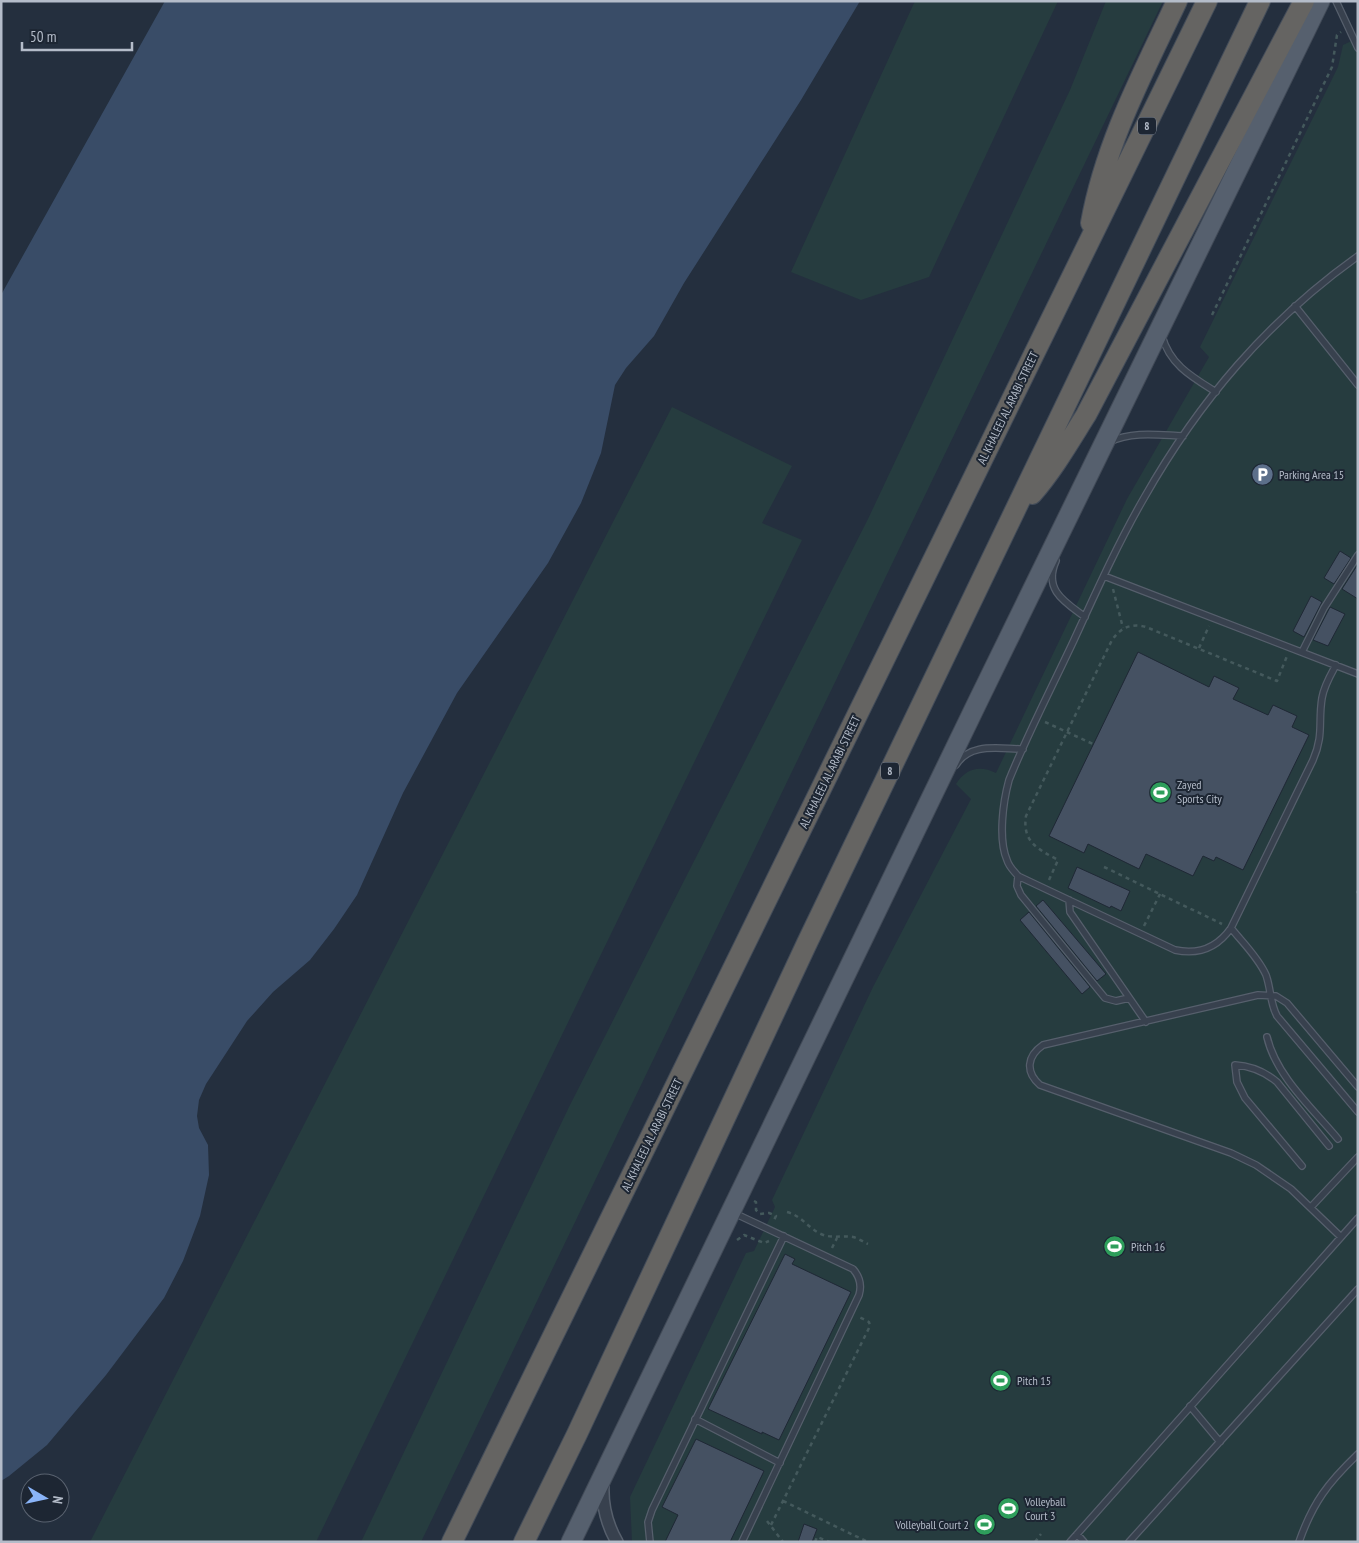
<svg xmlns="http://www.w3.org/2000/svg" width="1359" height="1543" font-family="'PT Sans Narrow',sans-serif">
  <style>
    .green { fill: #263c3f }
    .water { fill: #394c67 }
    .building { fill: #455162; stroke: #1f2835 }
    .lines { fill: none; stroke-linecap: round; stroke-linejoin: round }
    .service-casing { stroke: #565f6c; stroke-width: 8 }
    .minor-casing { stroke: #565f6c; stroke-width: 14 }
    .primary-casing { stroke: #414a57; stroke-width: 21 }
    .trunk-casing { stroke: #434c59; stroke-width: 22 }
    .path { stroke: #44595c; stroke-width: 2.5; stroke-dasharray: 4 4; stroke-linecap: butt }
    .service { stroke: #38414e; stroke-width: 5.5 }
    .minor { stroke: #38414e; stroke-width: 11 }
    .primary { stroke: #56606e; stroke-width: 19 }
    .trunk { stroke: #656462; stroke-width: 20 }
    .labels { text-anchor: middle; stroke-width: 4; stroke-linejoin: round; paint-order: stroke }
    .shield { fill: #1d2633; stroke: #878f9c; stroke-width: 1 }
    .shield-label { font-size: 11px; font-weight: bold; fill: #b4bcc9 }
    .street-label { font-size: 12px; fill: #b4bcc9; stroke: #1d2633 }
    .poi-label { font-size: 12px; fill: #b4bcc9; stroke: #1d2633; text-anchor: start }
  </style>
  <rect width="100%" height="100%" fill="#242f3e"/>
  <path class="green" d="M 915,1 L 1058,1 L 929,277 L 861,300 L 791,272 Z
    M 1106,1 L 1163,1 L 421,1542 L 361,1542 L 569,1107 L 868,519 L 1070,90 Z
    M 1358,38 L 1358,1542 L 632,1542 L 630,1497 L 746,1253 L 754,1251 L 775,1207 L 772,1200 L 873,987 L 971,799 L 956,784 C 966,768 980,765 996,773 L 1127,499 L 1209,357 L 1200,347 L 1338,67 L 1343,45 Z
    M 672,407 L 792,466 L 762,523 L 802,540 L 316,1542 L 90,1542 Z"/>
  <path class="water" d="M 165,1 L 860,1 L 801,100 L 684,283 L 654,336 L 626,368 L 615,385 L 601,453 L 581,503 L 548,563 L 457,693 L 403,793 L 357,895 L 334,929 L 310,960 L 273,992 L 247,1021 L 206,1084 L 199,1100 L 197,1116 L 199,1128 L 208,1145 L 209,1175 L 200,1216 L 183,1261 L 164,1298 L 106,1375 L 47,1445 L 9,1476 L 1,1481 L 1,295 Z"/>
  <path class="building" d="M 1340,551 L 1351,558 L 1334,584 L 1324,578 Z
    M 1358,564 L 1358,599 L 1342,589 Z
    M 1311,596 L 1322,602 L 1304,637 L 1293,631 Z
    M 1330,607 L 1345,614 L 1328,646 L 1313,640 Z
    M 1138,652 L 1209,687 L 1214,676 L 1239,688 L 1233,699 L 1268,715 L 1273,705 L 1297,716 L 1292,727 L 1309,735 L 1243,870 L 1216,857 L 1214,861 L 1203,856 L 1193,876 L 1146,854 L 1139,869 L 1088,844 L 1084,853 L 1049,836 Z
    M 1077,867 L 1130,891 L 1121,911 L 1111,906 L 1110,908 L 1068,888 Z
    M 1043,900 L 1106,974 L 1097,981 L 1036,906 Z
    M 1029,912 L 1090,987 L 1082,994 L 1020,920 Z
    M 785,1254 L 795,1259 L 792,1264 L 851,1292 L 779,1440 L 762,1432 L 762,1434 L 708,1409 Z
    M 696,1439 L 764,1471 L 730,1542 L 665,1542 L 678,1515 L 662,1507 Z
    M 804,1524 L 817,1529 L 812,1542 L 798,1542 Z"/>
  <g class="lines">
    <defs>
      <path id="service" d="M 1336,1 L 1358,48
        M 1295,306 L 1358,385
        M 1162,336 C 1170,365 1192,377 1216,392
        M 1109,442 C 1133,431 1158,435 1183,436
        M 1056,561 C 1043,590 1065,602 1085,617
        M 1104,576 L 1358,674
        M 1302,652 L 1324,608 L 1358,555
        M 1336,665 C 1330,676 1324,686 1322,698 C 1318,722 1324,735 1313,760 L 1231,928 C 1217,948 1198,955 1175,950 L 1018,876 C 1014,871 1009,867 1007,860 C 998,839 1003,802 1009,780 C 1028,733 1052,687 1074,640 C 1096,592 1118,543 1144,498 C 1199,401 1267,321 1358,256
        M 956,765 C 970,742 999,749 1023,749
        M 1018,876 L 1017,886 L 1021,895 L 1105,998 L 1116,1001 L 1129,998
        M 1069,900 L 1070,912 L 1146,1022
        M 1231,928 C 1242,942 1258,957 1266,975 C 1271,989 1270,1003 1277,1016 L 1358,1112
        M 1267,1037 C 1276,1076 1313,1109 1338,1139
        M 1302,1166 L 1245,1098 L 1237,1082 L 1235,1065 C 1251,1066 1264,1071 1277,1082 L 1329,1146
        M 1311,1207 L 1358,1157
        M 734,1213 L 853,1269 C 860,1277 862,1285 859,1295 L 742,1542
        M 1341,1237 L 1291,1189 L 1256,1165 L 1231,1153 L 1040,1085 C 1025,1072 1027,1056 1043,1045 L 1258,995 L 1276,996 L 1287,1003 L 1358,1087
        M 1190,1406 L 1220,1442
        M 695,1419 L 780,1463
        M 1077,1534 L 1084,1542
        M 650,1542 L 648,1522 L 652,1510 L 784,1236
        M 1070,1542 L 1358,1218
        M 1129,1542 L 1358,1289
        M 1299,1542 C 1313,1502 1328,1483 1358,1454"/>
      <path id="minor" d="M 603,1484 C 602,1505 606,1523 617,1542"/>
      <path id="primary" d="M 571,1542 L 979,699 L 1320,1"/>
      <path id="trunk" d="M 1091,223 C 1105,144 1143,73 1177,1
        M 1032,494 C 1053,470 1069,442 1086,415 L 1304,1
        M 452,1542 L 1207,1
        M 524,1542 L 577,1434 L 807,943 L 1260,1"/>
    </defs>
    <use href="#service" class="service-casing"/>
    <use href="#minor" class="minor-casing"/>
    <use href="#primary" class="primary-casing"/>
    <use href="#trunk" class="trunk-casing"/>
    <path class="path" d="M 1212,315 L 1332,67 L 1337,35 L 1341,32
      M 1113,589 L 1123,628
      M 1199,648 L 1209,626
      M 1045,722 L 1093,744
      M 1104,867 L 1222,924
      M 1049,880 L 1058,860 C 1038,849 1022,842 1026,816 L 1112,640 C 1121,627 1132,623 1146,627 L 1277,681 L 1287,656
      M 1356,892 L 1358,892
      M 1144,926 L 1160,894
      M 754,1201 L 756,1202 L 756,1210 L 760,1214 L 769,1213 L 776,1216 L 773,1222
      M 787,1212 C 802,1216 808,1228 821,1234 C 832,1239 842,1235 853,1237 C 858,1238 863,1242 868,1244
      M 737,1240 L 744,1235 L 764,1243 L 769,1241
      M 832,1248 L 837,1238
      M 783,1501 L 868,1542
      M 767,1521 L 783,1542
      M 771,1525 L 870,1326 L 869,1322 L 859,1317
      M 815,1542 L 817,1537 L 830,1542
      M 1035,1542 L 1041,1534"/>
    <use href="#service" class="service"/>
    <use href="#minor" class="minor"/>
    <use href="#primary" class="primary"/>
    <use href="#trunk" class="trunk"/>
  </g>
  <defs>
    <symbol id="parking-disc" viewBox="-11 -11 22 22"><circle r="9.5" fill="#5c6f8a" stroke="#1d2633"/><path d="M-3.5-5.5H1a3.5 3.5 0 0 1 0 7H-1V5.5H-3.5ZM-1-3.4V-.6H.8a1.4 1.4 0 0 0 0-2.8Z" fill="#fff"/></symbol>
    <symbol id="stadium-disc" viewBox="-11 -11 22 22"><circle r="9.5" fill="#2e9e5b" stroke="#1d2633"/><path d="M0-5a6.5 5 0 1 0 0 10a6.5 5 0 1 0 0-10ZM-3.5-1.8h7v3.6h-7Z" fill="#fff"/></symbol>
  </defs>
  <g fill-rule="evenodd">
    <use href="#parking-disc" x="1250" y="462" width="25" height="25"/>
    <use href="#stadium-disc" x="1148" y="780" width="25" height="25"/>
    <use href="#stadium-disc" x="1102" y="1234" width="25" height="25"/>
    <use href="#stadium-disc" x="988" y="1368" width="25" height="25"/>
    <use href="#stadium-disc" x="996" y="1496" width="25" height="25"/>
    <use href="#stadium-disc" x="972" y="1512" width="25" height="25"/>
  </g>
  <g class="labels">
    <g class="shield">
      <rect x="1138" y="117.5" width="18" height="17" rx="4"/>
      <rect x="881" y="762.5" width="18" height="17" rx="4"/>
    </g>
    <g class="shield-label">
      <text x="1147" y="130">8</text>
      <text x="890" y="775">8</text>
    </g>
    <g class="street-label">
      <text transform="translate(1008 408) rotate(-64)" y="4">AL KHALEEJ AL ARABI STREET</text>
      <text transform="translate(830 772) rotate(-64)" y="4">AL KHALEEJ AL ARABI STREET</text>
      <text transform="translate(652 1135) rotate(-64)" y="4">AL KHALEEJ AL ARABI STREET</text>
    </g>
    <g class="poi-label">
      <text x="1279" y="479">Parking Area 15</text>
      <text x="1177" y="789">Zayed<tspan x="1177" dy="14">Sports City</tspan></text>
      <text x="1131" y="1251">Pitch 16</text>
      <text x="1017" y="1385">Pitch 15</text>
      <text x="1025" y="1506">Volleyball<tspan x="1025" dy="14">Court 3</tspan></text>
      <text x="969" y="1529" text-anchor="end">Volleyball Court 2</text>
    </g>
  </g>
  <rect width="1359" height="1543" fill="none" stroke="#b4bcc9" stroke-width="5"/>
  <g transform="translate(45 1498) rotate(99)"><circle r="24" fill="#1d2633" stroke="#59626f"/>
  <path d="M0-4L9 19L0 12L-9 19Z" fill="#8ab4f8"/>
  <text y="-8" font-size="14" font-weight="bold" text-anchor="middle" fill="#b4bcc9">N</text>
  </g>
  <path d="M22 42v8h110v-8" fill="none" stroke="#b4bcc9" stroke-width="2.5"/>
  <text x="30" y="42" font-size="15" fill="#b4bcc9" stroke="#1d2633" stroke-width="4" paint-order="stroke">50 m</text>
</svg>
